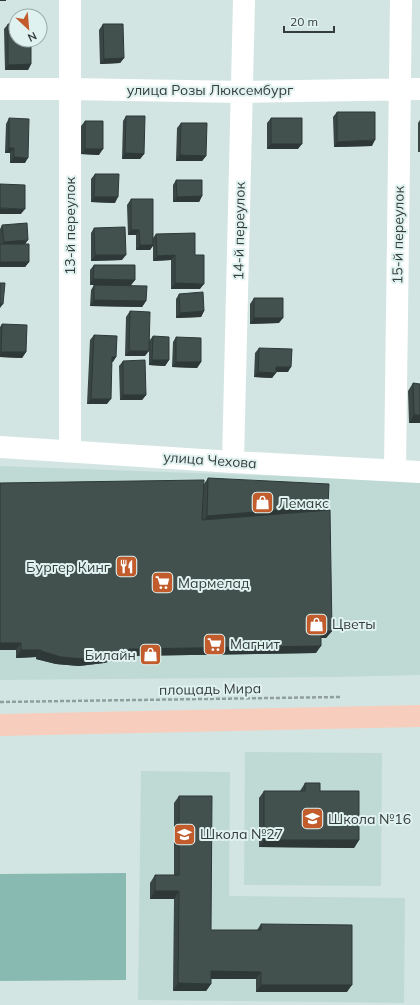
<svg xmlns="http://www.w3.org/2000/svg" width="420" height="1005" font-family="Mulish,sans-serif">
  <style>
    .built { fill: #bfdad5 }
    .green { fill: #89bab2 }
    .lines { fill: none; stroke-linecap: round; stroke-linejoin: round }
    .path { stroke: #919f9c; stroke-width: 2.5; stroke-dasharray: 4 2; stroke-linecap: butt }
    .minor { stroke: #fff; stroke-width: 22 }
    .major { stroke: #f7cebd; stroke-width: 22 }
    .wall { fill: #394643 }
    .shaded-wall { fill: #2e3937 }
    .building { fill: #42514e; stroke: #2e3937 }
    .labels { text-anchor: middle; stroke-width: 4; stroke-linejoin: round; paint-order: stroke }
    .street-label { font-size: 14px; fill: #353d3b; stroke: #e0f2ef }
    .poi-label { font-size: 14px; fill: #353d3b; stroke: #e0f2ef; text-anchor: start }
  </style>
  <rect width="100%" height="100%" fill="#d3e5e2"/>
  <path class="built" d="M 0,466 L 420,481 L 420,675 L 336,677 L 0,680 Z
    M 245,752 L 382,753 L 381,886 L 244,885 Z
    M 141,771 L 230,772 L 229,896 L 405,898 L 404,1003 L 138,1000 Z"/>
  <path class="green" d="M 126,873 L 126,980 L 0,981 L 0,874 Z"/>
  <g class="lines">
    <path class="path" d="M 0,702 L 340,697"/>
    <path class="minor" d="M 0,89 L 70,89 L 242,92 L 420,89
      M 0,447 L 233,462 L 420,472
      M 70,451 L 70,0
      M 233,462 L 244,0
      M 395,470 L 401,0"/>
    <path class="major" d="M 0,725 L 420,716"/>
  </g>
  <path class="wall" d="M 8,24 L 31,64 L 28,70 L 5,70 L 4,29 Z
    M 103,24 L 124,58 L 120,63 L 100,64 L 99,30 Z
    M 337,112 L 372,146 L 334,147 L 333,117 Z
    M 126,116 L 144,154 L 140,159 L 122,159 L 123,121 Z
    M 9,118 L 25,163 L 10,163 L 10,153 L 5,153 L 6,124 Z
    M 271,118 L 298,149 L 267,149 L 267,123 Z
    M 420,120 L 420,152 L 418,152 L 418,123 Z
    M 85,121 L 99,155 L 81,154 L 81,126 Z
    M 181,123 L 206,156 L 202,161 L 176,161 L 177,128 Z
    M 95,174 L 115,203 L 91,202 L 91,179 Z
    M 176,180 L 202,196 L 199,202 L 173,202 L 173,185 Z
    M 131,199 L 153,238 L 156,234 L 195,255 L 200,289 L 171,289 L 171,260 L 153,261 L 153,246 L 150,250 L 136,250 L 136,235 L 128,235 L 127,205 Z
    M 2,225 L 25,244 L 29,262 L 25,267 L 0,267 L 0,229 Z
    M 94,228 L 122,260 L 91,261 L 91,233 Z
    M 94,265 L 135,280 L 131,285 L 146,301 L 142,307 L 90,306 L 91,290 L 94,285 L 90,285 L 90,270 Z
    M 179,294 L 204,311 L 201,317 L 176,318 L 176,299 Z
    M 254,298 L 279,323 L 250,324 L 250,304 Z
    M 130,311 L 145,356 L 125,356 L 126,317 Z
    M 2,324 L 26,352 L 22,358 L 0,357 L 0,327 Z
    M 94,335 L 116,357 L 112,362 L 107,404 L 87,404 L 90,340 Z
    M 153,336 L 169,360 L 165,366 L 149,365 L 149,341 Z
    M 176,337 L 201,362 L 197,368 L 172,367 L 173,342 Z
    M 259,348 L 288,372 L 276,372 L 272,378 L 254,377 L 255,353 Z
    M 123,361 L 146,395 L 142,400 L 120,400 L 119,366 Z
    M 413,383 L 420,423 L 409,423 L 408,391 Z
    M 208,478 L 326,510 L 332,631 L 326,638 L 321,638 L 316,653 L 124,656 L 123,658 L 104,663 L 79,666 L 56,664 L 36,659 L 36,657 L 16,658 L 16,650 L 0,650 L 0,483 L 204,484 Z
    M 305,783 L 320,791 L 359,840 L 354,848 L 259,847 L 259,798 L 264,791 L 300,791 Z
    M 179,796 L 211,930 L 257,930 L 261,924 L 347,992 L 256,992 L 256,979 L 211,979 L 211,984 L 206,991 L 173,991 L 174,899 L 150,899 L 150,883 L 155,875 L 174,875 L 174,803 Z"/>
  <path class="shaded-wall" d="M 0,0 L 6,0 L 6,1 L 0,1 Z
    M 124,58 L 120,63 L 100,64 L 104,59 Z
    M 31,64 L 28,70 L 5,70 L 8,65 Z
    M 375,140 L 372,146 L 334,147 L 337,142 Z
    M 271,144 L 302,144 L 298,149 L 267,149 Z
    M 9,148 L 14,148 L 10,153 L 5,153 Z
    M 85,149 L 103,149 L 99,155 L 81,154 Z
    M 125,153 L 144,154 L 140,159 L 122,159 Z
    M 180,155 L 206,156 L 202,161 L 176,161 Z
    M 14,157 L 28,158 L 25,163 L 10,163 Z
    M 202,196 L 199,202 L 173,202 L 177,197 Z
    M 94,197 L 118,197 L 115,203 L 91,202 Z
    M 0,208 L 25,209 L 21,214 L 0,214 Z
    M 131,230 L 139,230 L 136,235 L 128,235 Z
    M 28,240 L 24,246 L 0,247 L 4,242 Z
    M 140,245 L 153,245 L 150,250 L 136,250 Z
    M 95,255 L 126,255 L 122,260 L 91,261 Z
    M 175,255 L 171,260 L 153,261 L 157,256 Z
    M 0,262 L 29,262 L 25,267 L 0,267 Z
    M 93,279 L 135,280 L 131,285 L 90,285 Z
    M 175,283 L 204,284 L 200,289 L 171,289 Z
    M 94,300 L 146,301 L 142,307 L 90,306 Z
    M 0,304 L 3,304 L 0,308 Z
    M 204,311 L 201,317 L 176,318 L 180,313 Z
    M 254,318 L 283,318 L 279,323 L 250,324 Z
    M 129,351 L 149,351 L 145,356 L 125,356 Z
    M 1,352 L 26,352 L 22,358 L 0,357 L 0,353 Z
    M 112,357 L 116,357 L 113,362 L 109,362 Z
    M 152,360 L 169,360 L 165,366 L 149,365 Z
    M 176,362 L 201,362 L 197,368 L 172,367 Z
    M 276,367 L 291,367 L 288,372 L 273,372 Z
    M 258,372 L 276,373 L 272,378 L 254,377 Z
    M 123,395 L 146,395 L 142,400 L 120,400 Z
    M 91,399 L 111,399 L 107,404 L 87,404 Z
    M 414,415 L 420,415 L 420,423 L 409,423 Z
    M 328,506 L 323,514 L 202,524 L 207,516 Z
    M 321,631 L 332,631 L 326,638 L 315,638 Z
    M 0,643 L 21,643 L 16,650 L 0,650 Z
    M 321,646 L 316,653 L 124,656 L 123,658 L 104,663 L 79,666 L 56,664 L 36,659 L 41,651 L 129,649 Z
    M 21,650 L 41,650 L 36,657 L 16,658 Z
    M 264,840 L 359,840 L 354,848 L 259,847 Z
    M 155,891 L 179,891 L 174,899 L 150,899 Z
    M 211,971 L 261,972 L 256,979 L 206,979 Z
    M 178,983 L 211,984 L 206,991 L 173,991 Z
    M 261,985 L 352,985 L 347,992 L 256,992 Z"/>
  <path class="building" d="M 8,24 L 16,24 L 16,40 L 31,40 L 31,64 L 8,65 Z
    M 103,24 L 123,24 L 124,58 L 104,59 Z
    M 337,112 L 375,112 L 375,140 L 337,142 Z
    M 126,116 L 145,116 L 144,154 L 125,153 Z
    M 9,118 L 29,119 L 28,158 L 14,157 L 14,148 L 9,148 Z
    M 271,118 L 302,118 L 302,144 L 271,144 Z
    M 85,121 L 103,121 L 103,149 L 85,149 Z
    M 181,123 L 207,123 L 206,156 L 180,155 Z
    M 95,174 L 119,174 L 118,197 L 94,197 Z
    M 176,180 L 202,180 L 202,196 L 177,197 Z
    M 0,184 L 25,185 L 25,209 L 0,208 Z
    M 131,199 L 153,199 L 153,245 L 140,245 L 139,230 L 131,230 Z
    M 27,223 L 28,240 L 4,242 L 2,225 Z
    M 125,227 L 126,255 L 95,255 L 94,228 Z
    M 195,233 L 195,255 L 204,255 L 204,284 L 175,283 L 175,255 L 157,256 L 156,234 Z
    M 0,244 L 29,244 L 29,262 L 0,262 Z
    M 94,265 L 135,265 L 135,280 L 93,279 Z
    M 0,283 L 5,283 L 3,304 L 0,304 Z
    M 94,285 L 147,286 L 146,301 L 94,300 Z
    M 203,292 L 204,311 L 180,313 L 179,294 Z
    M 254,298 L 283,298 L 283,318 L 254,318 Z
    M 130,311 L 150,312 L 149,351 L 129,351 Z
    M 2,324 L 27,325 L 26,352 L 1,352 Z
    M 94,335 L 117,336 L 116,357 L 112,357 L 111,399 L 91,399 Z
    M 153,336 L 169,337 L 169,360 L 152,360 Z
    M 176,337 L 201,338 L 201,362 L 176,362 Z
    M 259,348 L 292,349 L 291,367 L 276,367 L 276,373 L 258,372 Z
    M 145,360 L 146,395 L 123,395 L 123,361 Z
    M 413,383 L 420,384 L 420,415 L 414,415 Z
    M 208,478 L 329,484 L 328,506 L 207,516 Z
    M 204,480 L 202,520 L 330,510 L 332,631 L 321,631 L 321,646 L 129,649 L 129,650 L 109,656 L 84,659 L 61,657 L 41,651 L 41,650 L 21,650 L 21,643 L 0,643 L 0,483 Z
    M 305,783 L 320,783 L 320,791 L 359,791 L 359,840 L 264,840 L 264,791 L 305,791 Z
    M 179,796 L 212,796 L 211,930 L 261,930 L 261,924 L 352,925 L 352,985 L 261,985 L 261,972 L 211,971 L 211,984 L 178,983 L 179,891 L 155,891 L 155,875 L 179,875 Z"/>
  <defs>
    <symbol id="shop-square" viewBox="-11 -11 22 22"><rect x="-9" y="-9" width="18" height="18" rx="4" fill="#c25c2d" stroke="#e0f2ef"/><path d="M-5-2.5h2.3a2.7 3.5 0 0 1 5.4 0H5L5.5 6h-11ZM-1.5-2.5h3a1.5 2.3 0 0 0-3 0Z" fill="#fff"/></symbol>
    <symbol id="restaurant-square" viewBox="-11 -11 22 22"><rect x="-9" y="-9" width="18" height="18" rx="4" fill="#c25c2d" stroke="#e0f2ef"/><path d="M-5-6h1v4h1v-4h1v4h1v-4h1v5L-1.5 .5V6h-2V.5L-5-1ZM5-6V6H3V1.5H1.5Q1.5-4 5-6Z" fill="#fff"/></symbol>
    <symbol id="supermarket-square" viewBox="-11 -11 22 22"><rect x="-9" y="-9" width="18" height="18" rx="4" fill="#c25c2d" stroke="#e0f2ef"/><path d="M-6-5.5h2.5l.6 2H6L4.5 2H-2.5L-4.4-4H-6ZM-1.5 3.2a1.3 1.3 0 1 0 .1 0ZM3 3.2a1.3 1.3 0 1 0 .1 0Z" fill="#fff"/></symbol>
    <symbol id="school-square" viewBox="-11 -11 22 22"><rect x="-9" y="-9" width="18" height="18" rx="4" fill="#c25c2d" stroke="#e0f2ef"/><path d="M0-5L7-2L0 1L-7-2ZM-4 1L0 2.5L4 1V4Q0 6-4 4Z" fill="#fff"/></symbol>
  </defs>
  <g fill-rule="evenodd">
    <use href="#shop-square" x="250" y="490" width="25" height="25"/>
    <use href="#restaurant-square" x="114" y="554" width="25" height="25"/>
    <use href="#supermarket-square" x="150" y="570" width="25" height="25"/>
    <use href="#shop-square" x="304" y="612" width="25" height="25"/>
    <use href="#supermarket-square" x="202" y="632" width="25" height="25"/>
    <use href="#shop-square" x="138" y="642" width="25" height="25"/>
    <use href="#school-square" x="300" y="806" width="25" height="25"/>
    <use href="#school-square" x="172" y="822" width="25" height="25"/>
  </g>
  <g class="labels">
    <g class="street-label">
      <text x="210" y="95">улица Розы Люксембург</text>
      <text transform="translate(70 226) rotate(-90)" y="5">13-й переулок</text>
      <text transform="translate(239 231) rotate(-89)" y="5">14-й переулок</text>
      <text transform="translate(398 235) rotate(-89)" y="5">15-й переулок</text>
      <text transform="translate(210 460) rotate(4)" y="5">улица Чехова</text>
      <text transform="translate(210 689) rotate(-1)" y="5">площадь Мира</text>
    </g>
    <g class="poi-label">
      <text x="278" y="508">Лемакс</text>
      <text x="110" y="572" text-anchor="end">Бургер Кинг</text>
      <text x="178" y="588">Мармелад</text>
      <text x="332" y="629">Цветы</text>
      <text x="230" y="649">Магнит</text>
      <text x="136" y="660" text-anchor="end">Билайн</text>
      <text x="328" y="824">Школа №16</text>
      <text x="200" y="839">Школа №27</text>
    </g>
  </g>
  <g transform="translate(28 28) rotate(154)"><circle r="19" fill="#e0f2ef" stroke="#9caaa7"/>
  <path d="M0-3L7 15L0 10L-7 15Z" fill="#c25c2d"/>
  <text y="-6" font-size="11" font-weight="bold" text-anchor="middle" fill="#353d3b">N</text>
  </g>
  <path d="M284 26v6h50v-6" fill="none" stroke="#353d3b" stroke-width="2"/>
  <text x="290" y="26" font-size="12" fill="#353d3b" stroke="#e0f2ef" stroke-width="3" paint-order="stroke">20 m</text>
</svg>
